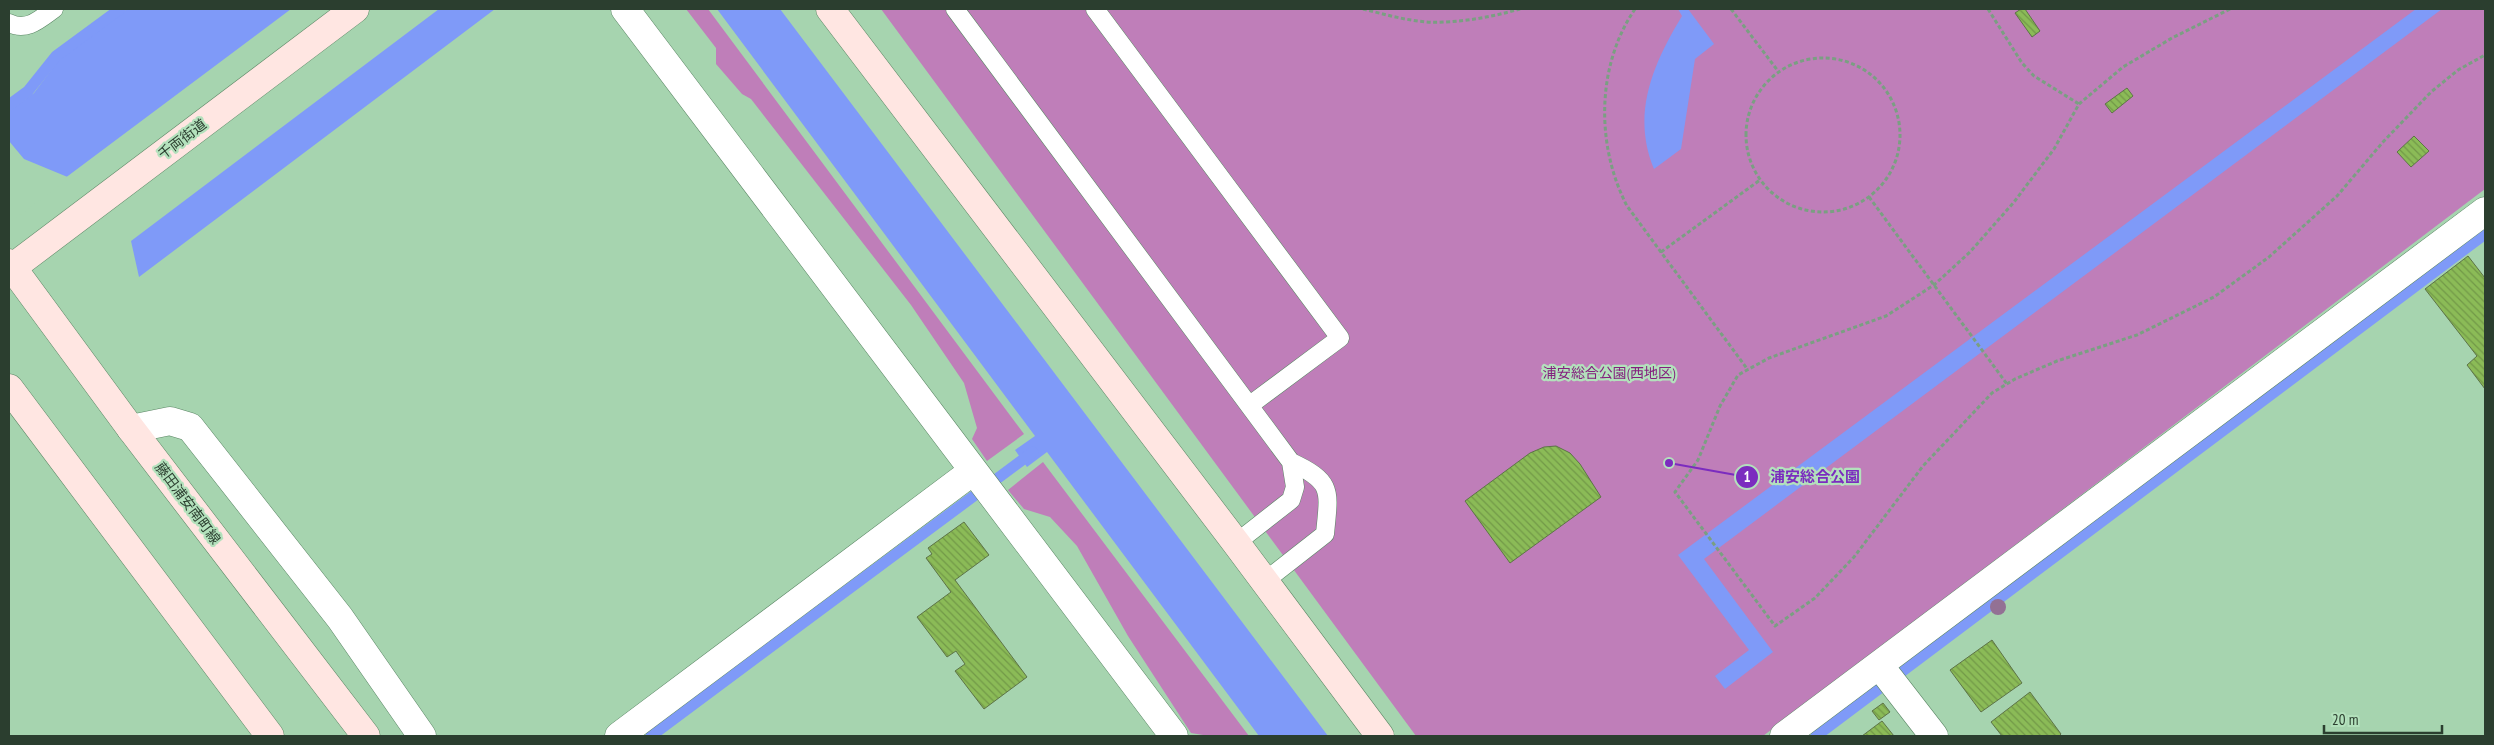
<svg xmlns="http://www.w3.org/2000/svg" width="2494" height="745" font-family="'PT Sans Narrow','Noto Sans JP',sans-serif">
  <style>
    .green { fill: #bf7eb9 }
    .water { fill: #7f9af8 }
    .pier { fill: #a6d4af }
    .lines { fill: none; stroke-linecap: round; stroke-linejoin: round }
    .stream { stroke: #7f9af8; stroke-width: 11 }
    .building { fill: url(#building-back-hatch); stroke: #5d7347 }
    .lane-casing { stroke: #5a8664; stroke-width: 19 }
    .street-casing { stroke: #5a8664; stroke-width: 29 }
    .secondary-casing { stroke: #5a8664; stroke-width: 29 }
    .path { stroke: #7a9f82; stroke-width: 3; stroke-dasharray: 4 2.5; stroke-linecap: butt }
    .lane { stroke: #fff; stroke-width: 18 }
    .street { stroke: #fff; stroke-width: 28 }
    .secondary { stroke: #ffe6e2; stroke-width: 28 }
    .tree { fill: #937194 }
    .labels { text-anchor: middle; stroke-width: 4.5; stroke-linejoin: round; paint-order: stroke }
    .street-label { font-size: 14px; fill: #2b3e2f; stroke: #b3e1bc }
    .park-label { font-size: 14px; fill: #84207e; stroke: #b3e1bc }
    .leader { fill: none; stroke: #7b2cbf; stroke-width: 2 }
    .callout-dot { fill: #7b2cbf; stroke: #b3e1bc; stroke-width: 2 }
    .mark-label { font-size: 15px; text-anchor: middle; font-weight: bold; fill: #fff }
    .callout-label { font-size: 15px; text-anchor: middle; font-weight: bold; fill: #7b2cbf; stroke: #b3e1bc; stroke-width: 4.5; stroke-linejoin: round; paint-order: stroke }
  </style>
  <defs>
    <pattern id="building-back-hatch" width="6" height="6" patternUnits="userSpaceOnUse" patternTransform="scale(1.25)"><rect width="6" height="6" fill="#8bbb57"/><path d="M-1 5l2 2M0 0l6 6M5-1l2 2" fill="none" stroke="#729948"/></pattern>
  </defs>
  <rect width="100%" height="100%" fill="#a6d4af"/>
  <path class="green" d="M 686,9 L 708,9 L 1024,434 L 987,461 L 972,439 L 977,428 L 964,383 L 911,305 L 751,99 L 742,94 L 716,64 L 716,48 Z
    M 881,9 L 2485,9 L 2485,189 L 1763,736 L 1416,736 Z
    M 1043,462 L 1249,736 L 1209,736 L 1191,733 L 1128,636 L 1077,546 L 1050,517 L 1024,509 L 1008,490 Z"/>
  <path class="water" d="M 127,9 L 291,9 L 9,220 L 9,111 L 34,93 L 61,57 Z
    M 439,9 L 495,9 L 139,277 L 131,241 Z
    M 717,9 L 780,9 L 1328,736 L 1259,736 L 1047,452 L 1027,467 L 1015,450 L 1035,436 Z
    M 1678,9 L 1688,9 L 1714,44 L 1695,59 L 1681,149 L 1654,169 C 1631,114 1653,64 1682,16 Z
    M 2416,9 L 2442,9 L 1704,559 L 1773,652 L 1725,689 L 1715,676 L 1749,650 L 1678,555 Z"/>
  <path class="pier" d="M 9,141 L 24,159 L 70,178 L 9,223 Z"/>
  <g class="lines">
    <path class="stream" d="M 9,105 L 28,91 L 56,56 L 120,9
      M 651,736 L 1033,452
      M 1816,736 L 2485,234"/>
  </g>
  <path class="building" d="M 2021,9 L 2025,9 L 2040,31 L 2032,37 L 2015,13 Z
    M 2127,88 L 2133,96 L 2112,113 L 2105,104 Z
    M 2414,136 L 2429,151 L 2411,167 L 2397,152 Z
    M 2468,256 L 2485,278 L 2485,389 L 2467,365 L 2477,356 L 2425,289 Z
    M 1556,446 L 1570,453 L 1580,464 L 1601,497 L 1510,563 L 1465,501 L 1530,453 L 1544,447 Z
    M 964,522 L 989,555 L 955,580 L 1027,677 L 984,709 L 955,671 L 965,664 L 956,651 L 947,657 L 917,617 L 951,592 L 926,558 L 932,554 L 928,548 Z
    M 1992,640 L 2022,683 L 1981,712 L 1950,670 Z
    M 2030,692 L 2061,734 L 2059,736 L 2002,736 L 1991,722 Z
    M 1883,703 L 1890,712 L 1879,720 L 1872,711 Z
    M 1882,721 L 1894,736 L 1862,736 Z"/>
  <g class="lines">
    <defs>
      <path id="lane" d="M 955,9 L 1291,462 L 1295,487 L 1291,500 L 1236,543
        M 1095,9 L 1340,338 L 1250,405
        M 9,23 C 27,32 40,19 54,9
        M 1265,581 L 1325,534 C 1329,491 1334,482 1291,462"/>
      <path id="street" d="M 625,9 L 1174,736
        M 131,429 L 170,421 L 190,427 L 340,618 L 422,736
        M 1879,665 L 1934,736
        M 619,736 L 973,471
        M 1784,736 L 2485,211"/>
      <path id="secondary" d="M 830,9 L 1236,543 L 1380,736
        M 9,263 L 131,429 L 366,736
        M 9,270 L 355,9
        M 9,388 L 270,736"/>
    </defs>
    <use href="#lane" class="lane-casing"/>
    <use href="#street" class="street-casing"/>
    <use href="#secondary" class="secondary-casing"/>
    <path class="path" d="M 1363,9 C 1388,15 1417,24 1444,22 C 1470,21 1495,16 1520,9
      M 1635,9 C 1596,66 1596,146 1627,206 L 1748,370
      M 1731,9 L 1778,71
      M 1988,9 L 2022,63 L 2034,76 L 2079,104
      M 2230,9 L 2172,38 L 2123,67 L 2079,104 L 2054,149 L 2014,202 L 1970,252 L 1934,285 L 1886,316 L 1769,358 L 1738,375 L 1720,406 L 1698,460 L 1675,492 L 1775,626 L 1815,598 L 1854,557 L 1923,466 L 1992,393 L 2015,379 L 2057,361 L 2137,335 L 2214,297 L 2269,257 L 2337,196 L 2383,142 L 2431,92 L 2458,70 L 2485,55
      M1746 135a77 77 0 1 1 154 0a77 77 0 1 1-154 0Z
      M 1869,197 L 2007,384
      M 1661,252 L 1760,180"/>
    <use href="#lane" class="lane"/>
    <use href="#street" class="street"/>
    <use href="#secondary" class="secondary"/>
  </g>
  <circle class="tree" cx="1998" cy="607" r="8"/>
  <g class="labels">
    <g class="street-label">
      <text transform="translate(182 139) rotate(-37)" y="5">千両街道</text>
      <text transform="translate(188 503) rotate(53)" y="5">藤田浦安南町線</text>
    </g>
    <g class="park-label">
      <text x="1609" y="378">浦安総合公園(西地区)</text>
    </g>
  </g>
  <path class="leader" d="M1669 463L1747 477"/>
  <g class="callout-dot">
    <circle cx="1669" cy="463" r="5"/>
    <circle cx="1747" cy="477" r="12"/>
  </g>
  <g class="mark-label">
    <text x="1747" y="482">1</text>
  </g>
  <g class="callout-label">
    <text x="1815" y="482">浦安総合公園</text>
  </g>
  <rect width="2494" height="745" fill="none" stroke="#2b3e2f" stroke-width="20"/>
  <path d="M2324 725v8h118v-8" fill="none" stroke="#2b3e2f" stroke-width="2.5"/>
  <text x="2332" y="725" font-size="15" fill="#2b3e2f" stroke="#b3e1bc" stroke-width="4" paint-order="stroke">20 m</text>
</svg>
